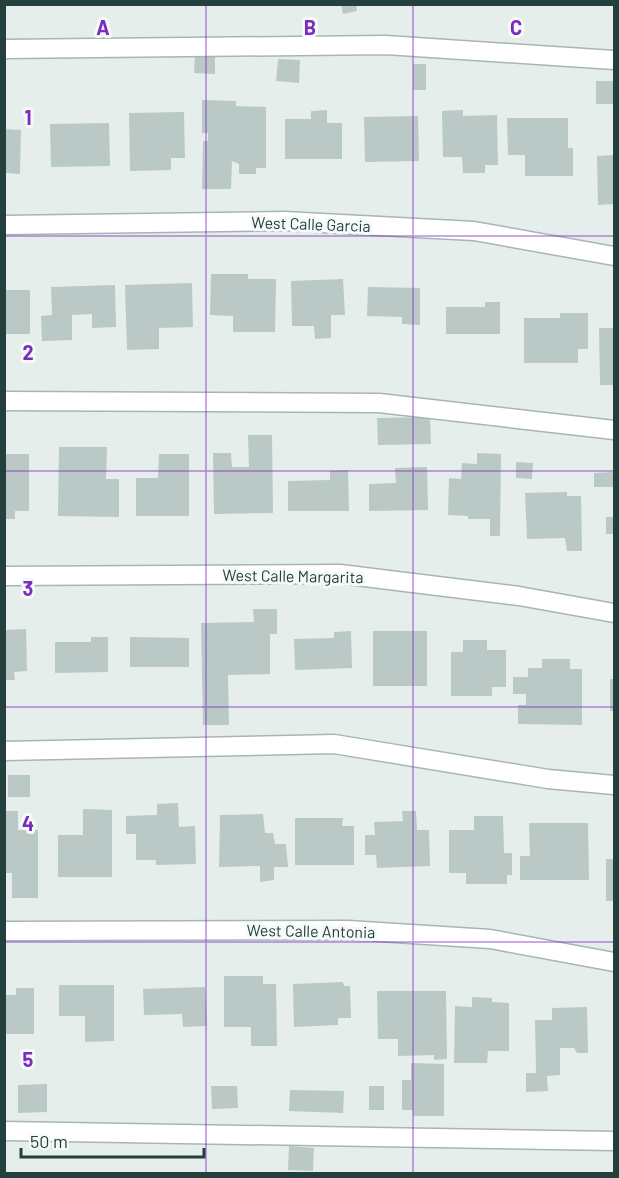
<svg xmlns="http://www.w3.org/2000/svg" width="619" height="1178" font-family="Barlow,sans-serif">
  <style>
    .building { fill: #bac9c5 }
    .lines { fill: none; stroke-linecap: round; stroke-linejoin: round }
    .minor-casing { stroke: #a7b6b3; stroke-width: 21 }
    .minor { stroke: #fff; stroke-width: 18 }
    .grid { fill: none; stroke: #7b2cbf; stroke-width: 1.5; stroke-opacity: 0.55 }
    .labels { text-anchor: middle; stroke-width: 6; stroke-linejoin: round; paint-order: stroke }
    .street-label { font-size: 16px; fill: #23403c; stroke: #f5faf8 }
    .grid-label { font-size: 20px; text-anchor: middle; font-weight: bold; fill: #7b2cbf; stroke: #f5faf8; stroke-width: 6; stroke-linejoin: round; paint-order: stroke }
  </style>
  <rect width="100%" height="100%" fill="#e5eeeb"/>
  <path class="building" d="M 341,4 L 356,4 L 357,11 L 343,14 Z
    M 195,54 L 215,55 L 215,74 L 194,73 Z
    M 278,59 L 300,60 L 299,83 L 276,81 Z
    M 413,64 L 426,64 L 426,90 L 413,90 Z
    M 596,81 L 614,81 L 614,104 L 596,104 Z
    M 202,100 L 236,101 L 236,106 L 266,107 L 266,168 L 256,168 L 256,174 L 239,174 L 239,164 L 232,161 L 231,189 L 202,189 L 203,141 L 208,141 L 208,133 L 202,133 Z
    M 327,110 L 327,123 L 342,123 L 342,159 L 285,159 L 285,119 L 311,119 L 311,111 Z
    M 463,110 L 463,116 L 497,115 L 498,165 L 485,165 L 485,173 L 463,173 L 462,157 L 443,157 L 442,111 Z
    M 184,112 L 185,158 L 171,158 L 171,170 L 130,171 L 129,113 Z
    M 418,116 L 419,161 L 365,162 L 364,117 Z
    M 507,118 L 568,118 L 568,148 L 573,148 L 573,176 L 525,176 L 525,155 L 508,155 Z
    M 109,123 L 110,166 L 51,167 L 50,124 Z
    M 4,129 L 21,130 L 20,174 L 6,173 Z
    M 614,155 L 614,204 L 598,205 L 597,156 Z
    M 211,274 L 248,274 L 248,279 L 276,279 L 275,332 L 233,332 L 233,316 L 210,315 Z
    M 343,279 L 345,315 L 331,315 L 331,338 L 315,339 L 314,326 L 292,326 L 291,281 Z
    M 192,283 L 193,327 L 159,328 L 159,349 L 127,350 L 125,285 Z
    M 115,285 L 116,327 L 92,328 L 92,314 L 72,315 L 72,340 L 42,341 L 41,316 L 52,315 L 51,287 Z
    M 368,287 L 420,288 L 420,325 L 402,324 L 402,317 L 367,316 Z
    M 4,290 L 30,290 L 30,334 L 4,334 Z
    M 485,302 L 500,302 L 500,334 L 446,334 L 446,307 L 485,307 Z
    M 560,313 L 588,313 L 588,349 L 578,349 L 578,363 L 524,363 L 524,318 L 560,318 Z
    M 599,328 L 614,328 L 614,385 L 600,385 Z
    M 430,417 L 431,444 L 378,445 L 377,418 Z
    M 248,435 L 272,435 L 273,513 L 214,514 L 213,453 L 231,453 L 232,467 L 249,467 Z
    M 59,447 L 107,447 L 106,479 L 119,479 L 119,517 L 58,516 Z
    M 477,453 L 501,454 L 500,536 L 490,536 L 490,519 L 468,519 L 468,516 L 448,515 L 449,478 L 461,479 L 462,463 L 477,464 Z
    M 4,454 L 29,454 L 29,511 L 15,511 L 15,519 L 4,519 Z
    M 159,454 L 189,454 L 189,516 L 136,516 L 136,478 L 158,478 Z
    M 516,462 L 533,463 L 532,479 L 516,478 Z
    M 427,467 L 428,510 L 369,511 L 369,484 L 396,483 L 395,468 Z
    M 348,470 L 349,511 L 288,511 L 288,481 L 330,480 L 330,471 Z
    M 614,472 L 614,487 L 594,487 L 594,473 Z
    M 567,492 L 567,496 L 581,496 L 582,551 L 567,551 L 565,538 L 527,539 L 525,493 Z
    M 606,517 L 614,517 L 614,534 L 606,534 Z
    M 253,609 L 277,609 L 277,634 L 270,634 L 270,674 L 228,675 L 229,725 L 203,725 L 201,623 L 254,622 Z
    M 26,629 L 27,671 L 14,672 L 15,680 L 4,680 L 4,630 Z
    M 351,631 L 352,668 L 295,670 L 294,639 L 334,638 L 334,632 Z
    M 373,631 L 427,631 L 427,686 L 373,686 Z
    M 91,637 L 108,637 L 108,672 L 55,673 L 55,642 L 91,642 Z
    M 130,637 L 189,638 L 189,667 L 130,667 Z
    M 463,640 L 487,640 L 487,650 L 506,650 L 506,687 L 492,687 L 492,696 L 451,696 L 451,652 L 463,652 Z
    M 542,659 L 570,659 L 570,669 L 582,669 L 582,725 L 518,724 L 518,705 L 526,705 L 526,694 L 513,694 L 513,677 L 528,677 L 528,668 L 542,668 Z
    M 610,679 L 614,679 L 614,711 L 610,711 Z
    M 8,775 L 30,775 L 30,797 L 8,797 Z
    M 178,803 L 179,827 L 195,826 L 196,864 L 156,865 L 156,860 L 136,860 L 136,834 L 126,834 L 126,816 L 157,815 L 157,804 Z
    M 83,809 L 112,810 L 112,877 L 58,877 L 58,835 L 83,835 Z
    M 4,811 L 18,811 L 18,830 L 38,830 L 38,898 L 12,898 L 12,873 L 4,873 Z
    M 402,811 L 416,811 L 417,830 L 429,830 L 430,866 L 377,868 L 376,855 L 365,855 L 365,835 L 375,835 L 374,822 L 403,821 Z
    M 263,814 L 265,833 L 273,833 L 275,844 L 286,844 L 288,867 L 274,867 L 274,880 L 260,882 L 260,866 L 219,867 L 220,815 Z
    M 474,816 L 503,816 L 504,853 L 512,853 L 512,875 L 507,875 L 507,884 L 466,884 L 466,873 L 449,873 L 449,830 L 474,830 Z
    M 295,818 L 343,818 L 342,826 L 354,826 L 354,865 L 295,865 Z
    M 529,823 L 588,823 L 589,880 L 520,880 L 520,856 L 530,856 Z
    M 606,859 L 614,859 L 614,901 L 606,901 Z
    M 224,976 L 263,976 L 263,984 L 276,984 L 277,1046 L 251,1046 L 251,1027 L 224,1027 Z
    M 343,982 L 344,986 L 350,986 L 351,1018 L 338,1018 L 338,1025 L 294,1027 L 293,984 Z
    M 59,985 L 114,985 L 114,1041 L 85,1042 L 85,1016 L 59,1016 Z
    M 205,987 L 207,1026 L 183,1027 L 182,1014 L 144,1015 L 143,989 Z
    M 16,988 L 34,988 L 34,1034 L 5,1034 L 5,995 L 16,995 Z
    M 377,991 L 446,991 L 447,1059 L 434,1060 L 434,1055 L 398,1056 L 398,1039 L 378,1039 Z
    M 472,997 L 492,998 L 492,1002 L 509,1003 L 509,1051 L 488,1051 L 487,1063 L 454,1063 L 455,1006 L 472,1007 Z
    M 587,1007 L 588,1053 L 577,1053 L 574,1048 L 560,1048 L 560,1075 L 547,1076 L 548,1091 L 526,1092 L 526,1073 L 536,1073 L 535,1020 L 552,1020 L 552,1008 Z
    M 411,1063 L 444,1064 L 444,1116 L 413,1116 L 413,1110 L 402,1110 L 402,1080 L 411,1080 Z
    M 47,1084 L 47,1112 L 18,1113 L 18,1085 Z
    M 211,1086 L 237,1086 L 238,1108 L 212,1109 Z
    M 369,1086 L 384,1086 L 384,1110 L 369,1110 Z
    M 290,1090 L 344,1091 L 343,1113 L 289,1111 Z
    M 289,1146 L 314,1148 L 313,1171 L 288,1170 Z"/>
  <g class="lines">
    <defs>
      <path id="minor" d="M 4,49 L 386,45 L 614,60
        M 4,225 L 284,221 L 474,231 L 614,256
        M 4,401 L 379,403 L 614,430
        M 4,576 L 340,574 L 519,596 L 614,613
        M 4,751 L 334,744 L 548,779 L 614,785
        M 4,931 L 348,930 L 490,939 L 614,962
        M 4,1131 L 614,1141"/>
    </defs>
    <use href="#minor" class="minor-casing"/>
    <use href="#minor" class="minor"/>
  </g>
  <path class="grid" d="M 206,4 L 206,1174M 413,4 L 413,1174M 4,236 L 614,236M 4,471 L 614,471M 4,707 L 614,707M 4,942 L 614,942"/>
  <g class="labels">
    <g class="street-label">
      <text transform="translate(311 224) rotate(2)" y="6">West Calle Garcia</text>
      <text transform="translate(293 576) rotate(1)" y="6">West Calle Margarita</text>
      <text transform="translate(311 931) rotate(1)" y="6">West Calle Antonia</text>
    </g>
  </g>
  <g class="grid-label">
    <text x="103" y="35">A</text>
    <text x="310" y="35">B</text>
    <text x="516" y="35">C</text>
    <text x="28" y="125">1</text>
    <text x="28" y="360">2</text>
    <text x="28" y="596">3</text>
    <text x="28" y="831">4</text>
    <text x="28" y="1067">5</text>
  </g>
  <rect width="619" height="1178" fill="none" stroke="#23403c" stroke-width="12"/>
  <path d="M21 1148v9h183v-9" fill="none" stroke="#23403c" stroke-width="3"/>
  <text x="30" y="1148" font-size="18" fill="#23403c" stroke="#f5faf8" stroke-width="4.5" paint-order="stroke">50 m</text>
</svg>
